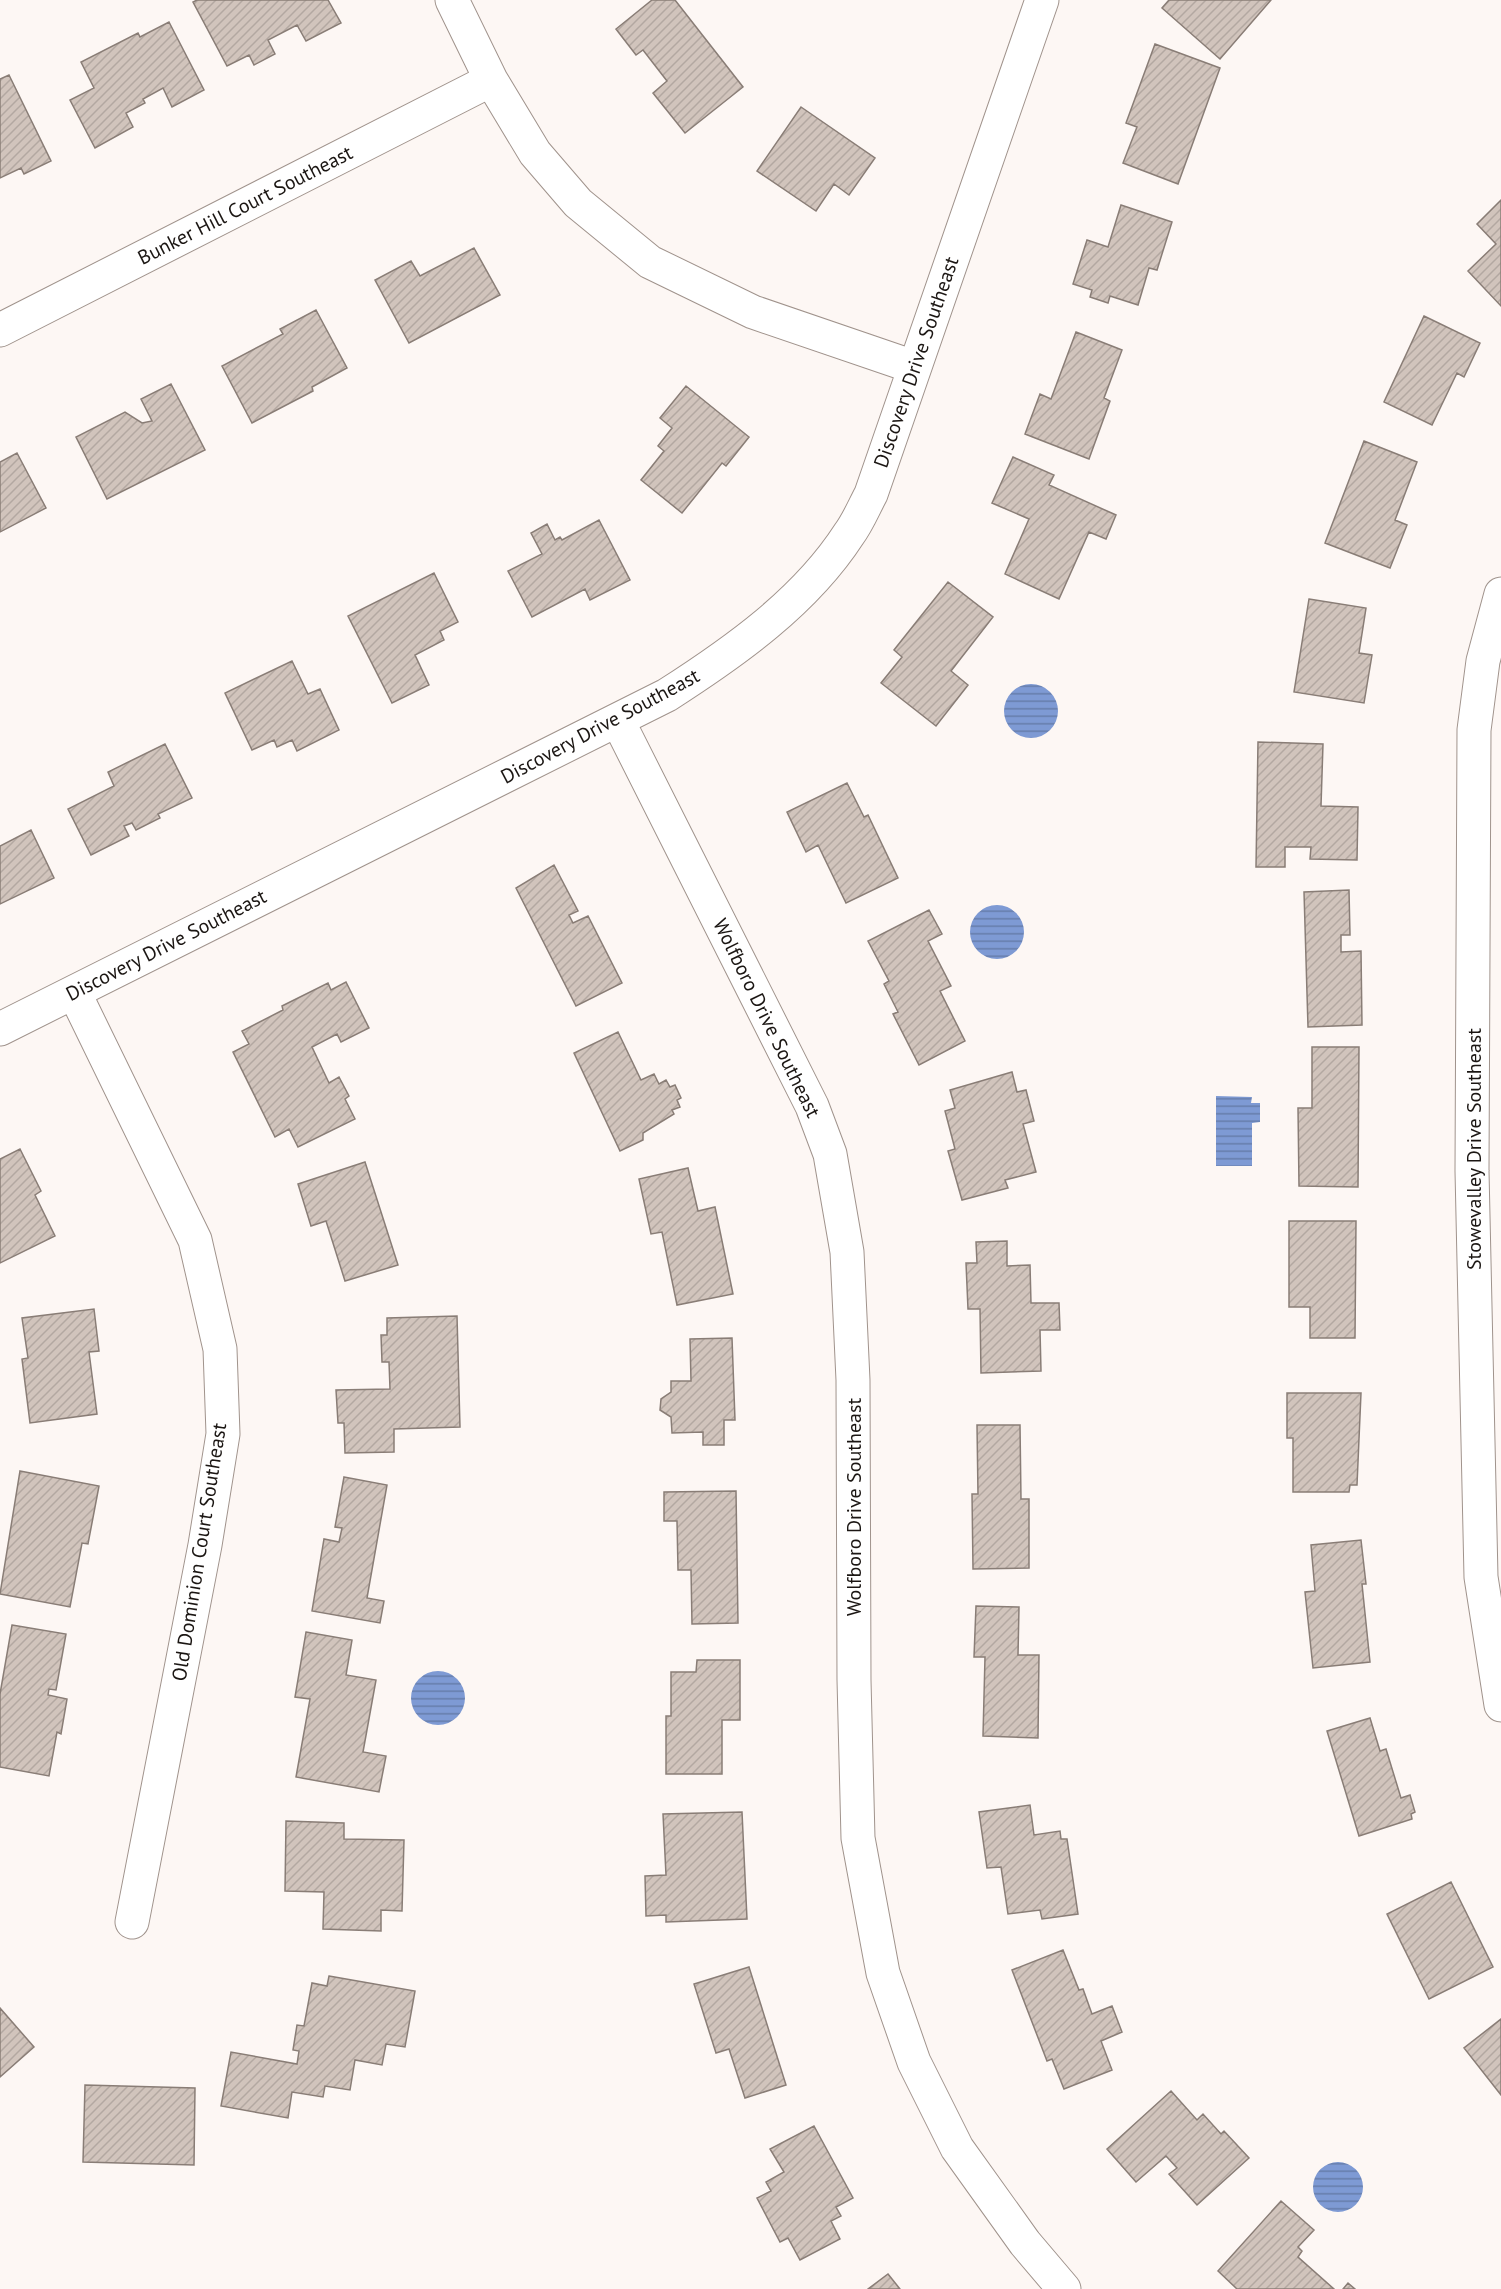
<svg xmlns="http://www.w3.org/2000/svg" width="1501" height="2289" font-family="'PT Sans',sans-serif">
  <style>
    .water { fill: url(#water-rules) }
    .building { fill: url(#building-hatch); stroke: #897d76; stroke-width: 1.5 }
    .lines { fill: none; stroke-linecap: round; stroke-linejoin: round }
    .minor-casing { stroke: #a0938c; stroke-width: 35 }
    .minor { stroke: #fff; stroke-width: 33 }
    .labels { text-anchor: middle; stroke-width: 4.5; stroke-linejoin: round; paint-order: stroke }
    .street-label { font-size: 20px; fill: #1b1613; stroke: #fff }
  </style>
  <defs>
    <pattern id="water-rules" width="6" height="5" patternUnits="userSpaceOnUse" patternTransform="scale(1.5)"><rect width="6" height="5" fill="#7e9ad4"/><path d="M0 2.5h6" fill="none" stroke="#667dab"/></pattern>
    <pattern id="building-hatch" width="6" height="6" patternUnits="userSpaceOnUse" patternTransform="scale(1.5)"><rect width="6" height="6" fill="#d1c4bc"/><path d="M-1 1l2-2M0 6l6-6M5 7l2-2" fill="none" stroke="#b3a8a1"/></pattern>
  </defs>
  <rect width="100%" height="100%" fill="#fdf7f4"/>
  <path class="water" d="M1004 711a27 27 0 1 1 54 0a27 27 0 1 1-54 0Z
    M970 932a27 27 0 1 1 54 0a27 27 0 1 1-54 0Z
    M 1216,1096 L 1252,1097 L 1251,1103 L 1260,1103 L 1260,1122 L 1252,1123 L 1252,1166 L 1216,1166 Z
    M411 1698a27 27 0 1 1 54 0a27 27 0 1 1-54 0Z
    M1313 2187a25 25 0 1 1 50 0a25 25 0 1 1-50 0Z"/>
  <path class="building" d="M 197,0 L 328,0 L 341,23 L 306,41 L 297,25 L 268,40 L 275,54 L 254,65 L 249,55 L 227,66 L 193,2 Z
    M 652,0 L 675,0 L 743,87 L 685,133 L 653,93 L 667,81 L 643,50 L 636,55 L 616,29 Z
    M 1169,0 L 1271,0 L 1220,59 L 1162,8 Z
    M 169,22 L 204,90 L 172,107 L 163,88 L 143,99 L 145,103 L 126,113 L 133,127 L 95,148 L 70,100 L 94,88 L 81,62 L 138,33 L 140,37 Z
    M 1155,44 L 1220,68 L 1178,184 L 1123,163 L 1137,127 L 1126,123 Z
    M 9,75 L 51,161 L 24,174 L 21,168 L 0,178 L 0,79 Z
    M 801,107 L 875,158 L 849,195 L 834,184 L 816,211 L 757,171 Z
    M 1501,200 L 1501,306 L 1468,271 L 1496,244 L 1477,224 Z
    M 1121,205 L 1172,222 L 1157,270 L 1149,268 L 1138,305 L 1110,296 L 1108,303 L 1090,297 L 1092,290 L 1073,284 L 1087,240 L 1108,247 Z
    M 474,248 L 500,295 L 409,343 L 375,280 L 411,261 L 420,276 Z
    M 316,310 L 347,368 L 312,387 L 313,391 L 252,423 L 222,366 L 283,334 L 280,329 Z
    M 1424,316 L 1480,343 L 1464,377 L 1457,373 L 1432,425 L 1384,402 Z
    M 1076,332 L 1122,350 L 1104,398 L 1110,401 L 1089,459 L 1025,434 L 1040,394 L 1051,399 Z
    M 171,384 L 205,450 L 107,499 L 76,437 L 125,412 L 142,423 L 152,421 L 141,399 Z
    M 686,386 L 749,437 L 726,466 L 722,463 L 682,513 L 641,480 L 664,451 L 658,446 L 672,428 L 660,418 Z
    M 1364,441 L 1417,462 L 1395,520 L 1407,525 L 1390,568 L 1325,543 Z
    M 17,453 L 46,508 L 0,532 L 0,462 Z
    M 1013,457 L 1054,475 L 1049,485 L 1116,515 L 1106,539 L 1089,532 L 1059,599 L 1005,574 L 1029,519 L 992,503 Z
    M 599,520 L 630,580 L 590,600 L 585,589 L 532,617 L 508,571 L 542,554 L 531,533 L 547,524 L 555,540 L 560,537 L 562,540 Z
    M 434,573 L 458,622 L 440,631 L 444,640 L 415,655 L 429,685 L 392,703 L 348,616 Z
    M 948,582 L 993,617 L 951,671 L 968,685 L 936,726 L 881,683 L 902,657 L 894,650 Z
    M 1309,599 L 1366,608 L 1359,653 L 1372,655 L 1364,703 L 1294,692 Z
    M 292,661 L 308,694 L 320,689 L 339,730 L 297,751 L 292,740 L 277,747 L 274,740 L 252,750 L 225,693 Z
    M 1258,742 L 1323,744 L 1321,806 L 1358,807 L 1357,860 L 1310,859 L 1311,847 L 1285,847 L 1285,867 L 1256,867 Z
    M 165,744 L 192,798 L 158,814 L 160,818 L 136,830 L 132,823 L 124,826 L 129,836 L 91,855 L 68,809 L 114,786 L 108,772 Z
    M 847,783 L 864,817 L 868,815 L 898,878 L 846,903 L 818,845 L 806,852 L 787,812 Z
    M 31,830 L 54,878 L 0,904 L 0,846 Z
    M 554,865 L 578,911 L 569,915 L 573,923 L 588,916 L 622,983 L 576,1006 L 516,888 Z
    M 1349,890 L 1350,935 L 1341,935 L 1341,952 L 1361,951 L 1362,1025 L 1308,1027 L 1304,892 Z
    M 929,910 L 942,934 L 928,941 L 951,986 L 940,991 L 965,1041 L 919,1065 L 893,1014 L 898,1012 L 884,984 L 889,981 L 868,941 Z
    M 346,982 L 369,1028 L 341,1042 L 337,1034 L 312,1047 L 329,1083 L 339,1077 L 349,1096 L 345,1099 L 355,1119 L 298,1147 L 289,1129 L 275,1137 L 233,1052 L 249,1044 L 242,1031 L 283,1010 L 282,1006 L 328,983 L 331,990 Z
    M 618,1032 L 641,1080 L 654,1074 L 659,1084 L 666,1080 L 670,1087 L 675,1085 L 681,1098 L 677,1100 L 680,1107 L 672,1110 L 674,1114 L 643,1133 L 643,1140 L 620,1151 L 574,1053 Z
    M 1312,1047 L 1359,1047 L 1358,1187 L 1299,1186 L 1298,1108 L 1312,1108 Z
    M 1012,1072 L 1017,1092 L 1026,1090 L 1034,1121 L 1023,1124 L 1036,1172 L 1005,1180 L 1008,1188 L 962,1200 L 948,1151 L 955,1149 L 945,1111 L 955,1108 L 950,1090 Z
    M 20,1149 L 41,1191 L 35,1195 L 55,1236 L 0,1263 L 0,1159 Z
    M 365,1162 L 398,1265 L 345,1281 L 326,1221 L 311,1226 L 298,1184 Z
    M 688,1168 L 698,1211 L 715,1207 L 733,1294 L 677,1305 L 662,1232 L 651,1234 L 639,1179 Z
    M 1289,1221 L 1356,1221 L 1355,1338 L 1310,1338 L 1310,1307 L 1289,1307 Z
    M 1007,1241 L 1007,1266 L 1030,1265 L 1031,1303 L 1059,1303 L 1060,1330 L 1040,1330 L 1041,1371 L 981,1373 L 980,1309 L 968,1309 L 966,1263 L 977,1263 L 976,1242 Z
    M 94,1309 L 99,1351 L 89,1352 L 97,1414 L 30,1423 L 22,1359 L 28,1358 L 22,1318 Z
    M 457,1316 L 460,1427 L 394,1429 L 394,1452 L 345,1453 L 344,1423 L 338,1423 L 336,1390 L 390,1389 L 389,1362 L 382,1362 L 381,1335 L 387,1335 L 387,1318 Z
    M 732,1338 L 735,1420 L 724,1420 L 724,1445 L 703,1445 L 703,1432 L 672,1433 L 671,1417 L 660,1410 L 661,1399 L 671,1392 L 671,1381 L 691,1381 L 690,1339 Z
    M 1287,1393 L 1361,1393 L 1357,1485 L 1350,1485 L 1349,1492 L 1293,1492 L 1293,1438 L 1287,1438 Z
    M 977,1425 L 1020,1425 L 1021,1499 L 1029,1499 L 1029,1568 L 973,1569 L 972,1494 L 978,1494 Z
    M 20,1471 L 99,1486 L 88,1544 L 82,1543 L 70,1607 L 0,1594 Z
    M 344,1477 L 387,1485 L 367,1598 L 384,1601 L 380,1623 L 312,1611 L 324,1539 L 339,1542 L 342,1528 L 335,1527 Z
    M 736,1491 L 738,1623 L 692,1624 L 691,1570 L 678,1570 L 677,1521 L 664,1521 L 664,1492 Z
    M 1361,1540 L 1366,1584 L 1362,1584 L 1370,1662 L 1313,1668 L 1305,1592 L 1315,1591 L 1311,1545 Z
    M 976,1606 L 1019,1607 L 1018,1655 L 1039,1655 L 1038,1738 L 983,1736 L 985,1657 L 974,1657 Z
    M 12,1625 L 66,1634 L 56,1690 L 49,1689 L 48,1695 L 67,1699 L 61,1734 L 57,1732 L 49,1776 L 0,1767 L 0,1694 Z
    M 306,1632 L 352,1640 L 346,1675 L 376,1680 L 363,1752 L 386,1756 L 379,1792 L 296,1777 L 310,1699 L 295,1697 Z
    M 697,1660 L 740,1660 L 740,1720 L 722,1720 L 722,1774 L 666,1774 L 666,1716 L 671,1716 L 671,1672 L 696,1672 Z
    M 1370,1718 L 1380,1751 L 1386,1749 L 1401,1798 L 1410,1795 L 1415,1812 L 1411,1814 L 1412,1819 L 1359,1836 L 1327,1731 Z
    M 1030,1805 L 1034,1835 L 1060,1831 L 1061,1839 L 1067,1839 L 1078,1914 L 1042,1919 L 1040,1910 L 1008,1914 L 1001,1867 L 987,1868 L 979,1812 Z
    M 742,1812 L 747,1919 L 666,1922 L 666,1915 L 646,1916 L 645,1876 L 666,1875 L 663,1814 Z
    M 286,1821 L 344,1823 L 344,1839 L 404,1840 L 402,1911 L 381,1910 L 381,1931 L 323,1929 L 324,1892 L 285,1891 Z
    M 1451,1882 L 1493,1967 L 1429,1999 L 1387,1914 Z
    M 1063,1950 L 1079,1990 L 1083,1989 L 1092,2014 L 1112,2006 L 1122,2032 L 1101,2041 L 1112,2070 L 1064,2089 L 1052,2059 L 1047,2061 L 1012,1970 Z
    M 749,1967 L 786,2085 L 745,2098 L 729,2049 L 716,2053 L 694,1984 Z
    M 329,1976 L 415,1991 L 405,2047 L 386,2044 L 382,2065 L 355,2060 L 350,2090 L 325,2086 L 323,2097 L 292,2092 L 288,2118 L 221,2106 L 231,2052 L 297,2064 L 299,2051 L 293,2050 L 297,2025 L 304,2026 L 312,1983 L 327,1986 Z
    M 0,2008 L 34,2047 L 0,2077 Z
    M 1501,2019 L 1501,2095 L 1464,2048 Z
    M 85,2085 L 195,2088 L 194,2165 L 83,2162 Z
    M 1171,2091 L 1197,2120 L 1203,2114 L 1221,2134 L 1224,2131 L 1249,2158 L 1197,2205 L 1169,2174 L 1177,2168 L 1166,2156 L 1136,2182 L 1107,2149 Z
    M 814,2126 L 853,2198 L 836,2207 L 841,2216 L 831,2221 L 840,2239 L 800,2260 L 788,2238 L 780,2242 L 757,2198 L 771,2191 L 766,2182 L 784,2172 L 770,2149 Z
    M 1281,2201 L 1314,2230 L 1298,2247 L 1302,2251 L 1298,2257 L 1334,2289 L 1237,2289 L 1218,2271 Z
    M 888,2274 L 900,2289 L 868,2289 Z
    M 1348,2283 L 1355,2289 L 1343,2289 Z"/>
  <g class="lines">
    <defs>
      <path id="minor" d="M 452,0 L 491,80 L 535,153 L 578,203 L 650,262 L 753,312 L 914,367
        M 0,330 L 491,80
        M 1501,594 L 1483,661 L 1474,730 L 1472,1171 L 1481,1577 L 1501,1705
        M 618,721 L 812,1106 L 830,1154 L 847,1252 L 853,1380 L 854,1680 L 858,1838 L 883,1973 L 914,2062 L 957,2148 L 1025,2243 L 1064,2289
        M 74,992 L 195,1240 L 220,1349 L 223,1434 L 205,1545 L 132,1922
        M 0,1029 L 667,695 C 734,652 805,602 849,534 C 858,522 864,507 871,494 L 1042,0"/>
    </defs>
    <use href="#minor" class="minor-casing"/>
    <use href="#minor" class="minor"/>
  </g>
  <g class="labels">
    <g class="street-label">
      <text transform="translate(245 205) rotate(-27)" y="7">Bunker Hill Court Southeast</text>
      <text transform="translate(916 362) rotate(-71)" y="7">Discovery Drive Southeast</text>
      <text transform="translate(600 726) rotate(-28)" y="7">Discovery Drive Southeast</text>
      <text transform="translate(166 945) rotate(-27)" y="7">Discovery Drive Southeast</text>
      <text transform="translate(767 1018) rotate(64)" y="7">Wolfboro Drive Southeast</text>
      <text transform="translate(1474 1149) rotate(-90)" y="7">Stowevalley Drive Southeast</text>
      <text transform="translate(854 1507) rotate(-90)" y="7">Wolfboro Drive Southeast</text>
      <text transform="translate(199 1552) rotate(-81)" y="7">Old Dominion Court Southeast</text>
    </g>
  </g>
</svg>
